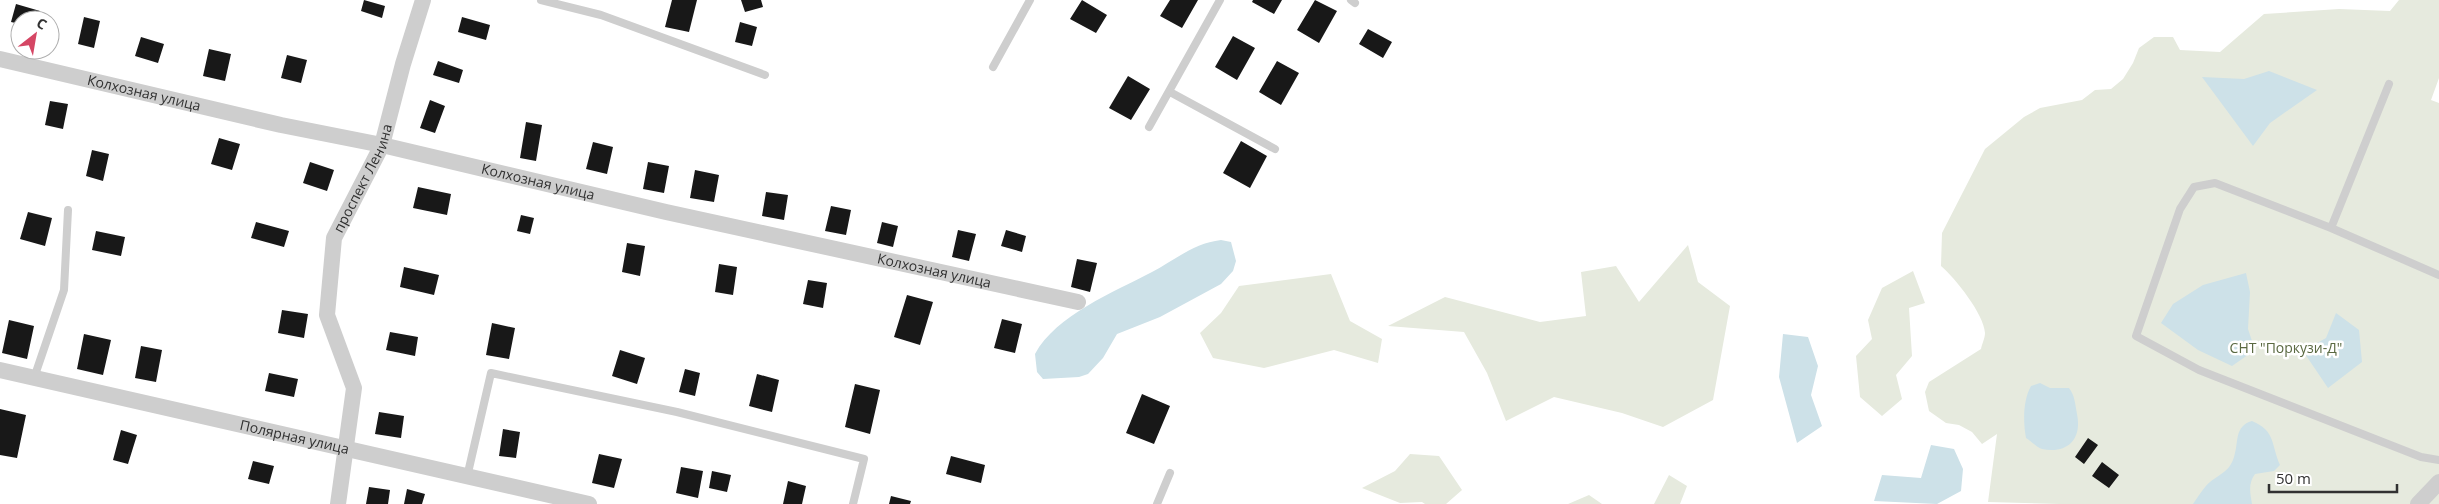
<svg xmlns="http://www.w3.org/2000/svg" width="2439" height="504" font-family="'Open Sans',sans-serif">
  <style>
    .green { fill: #e6eade }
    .water { fill: #cde1e8 }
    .building { fill: #181818 }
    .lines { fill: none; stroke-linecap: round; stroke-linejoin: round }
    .service { stroke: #cecece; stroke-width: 8 }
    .minor { stroke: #cecece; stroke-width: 16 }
    .labels { text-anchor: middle; stroke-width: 5; stroke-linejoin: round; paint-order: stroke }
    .street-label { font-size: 14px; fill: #313131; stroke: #fff }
    .park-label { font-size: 14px; fill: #5a6942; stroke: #fff }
  </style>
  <rect width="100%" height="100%" fill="#fff"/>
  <path class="green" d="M 2399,0 L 2439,0 L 2439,78 L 2431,100 L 2439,103 L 2439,504 L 2060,504 L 1988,502 L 1997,434 L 1982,444 L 1972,432 L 1959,425 L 1946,423 L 1929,411 L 1925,392 L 1929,382 L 1981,349 C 1982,344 1985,338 1985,333 C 1984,314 1955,278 1941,266 L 1942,233 L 1985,149 L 2024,117 L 2040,108 L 2082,100 L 2095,90 L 2111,89 L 2123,79 L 2133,63 L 2139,48 L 2154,37 L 2173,37 L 2180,50 L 2220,52 L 2264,14 L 2339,9 L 2390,11 Z
    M 1688,245 L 1698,282 L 1730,306 L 1713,400 L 1663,427 L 1622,413 L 1554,397 L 1506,421 L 1487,373 L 1464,332 L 1388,326 L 1445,297 L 1540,322 L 1586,316 L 1581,272 L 1616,266 L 1639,302 Z
    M 1913,271 L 1925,303 L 1909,308 L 1912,356 L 1896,375 L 1902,399 L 1882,416 L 1860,397 L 1856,356 L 1872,339 L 1868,320 L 1882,288 Z
    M 1331,274 L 1350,321 L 1382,339 L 1378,363 L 1334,350 L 1264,368 L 1213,358 L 1200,333 L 1221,313 L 1239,286 Z
    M 1410,454 L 1439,456 L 1462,490 L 1446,504 L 1425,504 L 1422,502 L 1400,503 L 1362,488 L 1395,471 Z
    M 1669,475 L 1687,486 L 1680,504 L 1654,504 Z
    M 1589,495 L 1602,504 L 1568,504 Z"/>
  <path class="water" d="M 2269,71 L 2317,90 L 2270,123 L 2253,146 L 2202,77 L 2244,79 Z
    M 1221,240 L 1231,242 L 1236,261 L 1233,271 L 1221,284 L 1160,317 L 1117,334 L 1103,358 L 1088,374 L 1079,377 L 1043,379 L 1037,372 L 1035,354 C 1056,315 1114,292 1152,272 C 1175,260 1194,243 1221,240 Z
    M 2246,273 L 2250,292 L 2248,329 L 2255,350 L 2232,366 L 2198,350 L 2161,323 L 2173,304 L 2203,285 Z
    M 2336,313 L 2359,330 L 2362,362 L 2328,388 L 2303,351 L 2326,338 Z
    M 1783,334 L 1808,337 L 1818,366 L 1811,395 L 1822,426 L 1797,443 L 1779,377 Z
    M 2040,383 L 2050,388 L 2069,388 C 2075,396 2075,404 2077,414 C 2082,438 2069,454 2042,449 C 2037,448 2031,441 2026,438 C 2023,422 2023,400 2031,386 Z
    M 2252,421 C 2276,431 2271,445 2280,465 L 2274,471 L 2255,474 C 2248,484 2250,492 2252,504 L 2193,504 C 2198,497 2204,487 2210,482 C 2220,474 2230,471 2234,457 C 2239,442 2234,426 2252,421 Z
    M 1931,445 L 1954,449 L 1963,469 L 1961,491 L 1937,504 L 1874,501 L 1882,475 L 1921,478 Z"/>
  <path class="building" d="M 364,0 L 385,6 L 382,18 L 361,11 Z
    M 672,0 L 697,0 L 689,32 L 665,27 Z
    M 741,0 L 761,0 L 763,7 L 745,12 Z
    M 1082,0 L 1107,15 L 1096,33 L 1070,19 Z
    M 1170,0 L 1198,0 L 1182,28 L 1160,16 Z
    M 1253,0 L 1282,0 L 1274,14 L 1252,2 Z
    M 1315,0 L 1337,11 L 1319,43 L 1297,30 Z
    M 16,4 L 40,11 L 38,20 L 20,20 L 20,24 L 11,22 Z
    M 84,17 L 100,21 L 94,48 L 78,44 Z
    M 462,17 L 490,25 L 486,40 L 458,32 Z
    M 740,22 L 757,27 L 752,46 L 735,42 Z
    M 1368,29 L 1392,42 L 1383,58 L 1359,44 Z
    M 1233,36 L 1255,48 L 1237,80 L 1215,67 Z
    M 141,37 L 164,44 L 158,63 L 135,56 Z
    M 209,49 L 231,54 L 225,81 L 203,76 Z
    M 287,55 L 307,60 L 301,83 L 281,78 Z
    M 438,61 L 463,70 L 459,83 L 433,75 Z
    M 1277,61 L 1299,73 L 1281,105 L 1259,92 Z
    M 1128,76 L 1150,89 L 1131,120 L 1109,108 Z
    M 430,100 L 445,106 L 435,133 L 420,128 Z
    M 50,101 L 68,104 L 63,129 L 45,125 Z
    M 526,122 L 542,125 L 536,161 L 520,158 Z
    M 219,138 L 240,144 L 232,170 L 211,164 Z
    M 1241,141 L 1267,156 L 1250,188 L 1223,173 Z
    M 593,142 L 613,147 L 607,174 L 586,169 Z
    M 92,150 L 109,154 L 103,181 L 86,176 Z
    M 310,162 L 334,170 L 327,191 L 303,183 Z
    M 648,162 L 669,166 L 664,193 L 643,189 Z
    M 695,170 L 719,175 L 714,202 L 690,198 Z
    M 418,187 L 451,194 L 447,215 L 413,208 Z
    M 766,192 L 788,195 L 784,220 L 762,216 Z
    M 831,206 L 851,210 L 846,235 L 825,231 Z
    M 28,212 L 52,218 L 45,246 L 20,239 Z
    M 521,215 L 534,218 L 530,234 L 517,231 Z
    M 256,222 L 289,231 L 284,247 L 251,238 Z
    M 882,222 L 898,226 L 893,247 L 877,243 Z
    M 958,230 L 976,234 L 969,261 L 952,257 Z
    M 1006,230 L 1026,236 L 1022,252 L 1001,246 Z
    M 96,231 L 125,237 L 121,256 L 92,250 Z
    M 627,243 L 645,246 L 640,276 L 622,272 Z
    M 1077,259 L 1097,263 L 1090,292 L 1071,287 Z
    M 719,264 L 737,267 L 733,295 L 715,292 Z
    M 404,267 L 439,275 L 434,295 L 400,287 Z
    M 808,280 L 827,283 L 823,308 L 803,304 Z
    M 907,295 L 933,302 L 920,345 L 894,337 Z
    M 282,310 L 308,314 L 304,338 L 278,333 Z
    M 1002,319 L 1022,324 L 1015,353 L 994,348 Z
    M 9,320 L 34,326 L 27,359 L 2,353 Z
    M 492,323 L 515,328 L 509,359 L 486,355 Z
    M 390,332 L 418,337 L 415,356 L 386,350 Z
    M 84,334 L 111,340 L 103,375 L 77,369 Z
    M 141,346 L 162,350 L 156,382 L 135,378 Z
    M 620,350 L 645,358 L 637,384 L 612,376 Z
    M 685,369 L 700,373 L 695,396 L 679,392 Z
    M 269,373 L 298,379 L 294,397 L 265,391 Z
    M 757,374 L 779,380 L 772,412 L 749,406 Z
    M 855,384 L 880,390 L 870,434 L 845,427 Z
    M 1142,394 L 1170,406 L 1154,444 L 1126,433 Z
    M 0,409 L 26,415 L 17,458 L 0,455 Z
    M 379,412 L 404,416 L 401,438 L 375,434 Z
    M 503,429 L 520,432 L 516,458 L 499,456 Z
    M 121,430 L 137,435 L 128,464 L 113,460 Z
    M 2088,438 L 2098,445 L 2084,464 L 2075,457 Z
    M 599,454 L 622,459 L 614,488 L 592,483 Z
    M 951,456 L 985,465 L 981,483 L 946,474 Z
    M 253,461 L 274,466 L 269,484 L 248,479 Z
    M 2102,462 L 2119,475 L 2109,488 L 2092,476 Z
    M 681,467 L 703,471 L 698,498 L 676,493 Z
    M 712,471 L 731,475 L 727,492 L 709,488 Z
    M 788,481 L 806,486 L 802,504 L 783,504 Z
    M 369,487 L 390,490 L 388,504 L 366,504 Z
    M 407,489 L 425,494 L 422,504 L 404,504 Z
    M 891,496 L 911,501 L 910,504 L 889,504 Z"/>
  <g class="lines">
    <path class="service" d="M 541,0 L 601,15 L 765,75
      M 1351,0 L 1355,3
      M 993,67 L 1030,0
      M 2389,84 L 2331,228 L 2215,183 L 2194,187 L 2180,209 L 2136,336 L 2199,370 L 2421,457 L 2439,460
      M 1170,92 L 1275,149
      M 1149,127 L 1220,0
      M 2331,228 L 2439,275
      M 34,378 L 64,290 L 68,210
      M 467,477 L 491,373 L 677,412 L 864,459 L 853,504
      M 1157,504 L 1170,473"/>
    <g class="minor">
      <path id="s1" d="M 0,59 L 281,125 L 382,145 L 666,212 L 1078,302"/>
      <path id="s2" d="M 0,370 L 589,504"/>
      <path id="s3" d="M 338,504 L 354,388 L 327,315 L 334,238 L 382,145 L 403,64 L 423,0"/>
      <path d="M 2418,504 L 2439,482"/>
    </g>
  </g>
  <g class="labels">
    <g class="street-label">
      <text dy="5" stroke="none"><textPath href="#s1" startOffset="148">Колхозная улица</textPath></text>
      <text dy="5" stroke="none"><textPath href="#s3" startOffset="339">проспект Ленина</textPath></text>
      <text dy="5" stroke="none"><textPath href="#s1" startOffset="552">Колхозная улица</textPath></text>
      <text dy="5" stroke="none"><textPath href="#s1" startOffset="958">Колхозная улица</textPath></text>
      <text dy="5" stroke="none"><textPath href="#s2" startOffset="302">Полярная улица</textPath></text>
    </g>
    <g class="park-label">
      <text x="2286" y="353">СНТ "Поркузи-Д"</text>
    </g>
  </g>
  <g transform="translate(35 35) rotate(31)"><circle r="24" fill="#ffffff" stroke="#adadad"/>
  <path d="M0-4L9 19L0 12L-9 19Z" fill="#d54664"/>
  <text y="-8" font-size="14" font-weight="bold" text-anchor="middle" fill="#313131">С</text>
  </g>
  <path d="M2269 484v8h128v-8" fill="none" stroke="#313131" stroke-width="2.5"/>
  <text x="2276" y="484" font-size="15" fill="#313131" stroke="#ffffff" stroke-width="4" paint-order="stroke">50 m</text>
</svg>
